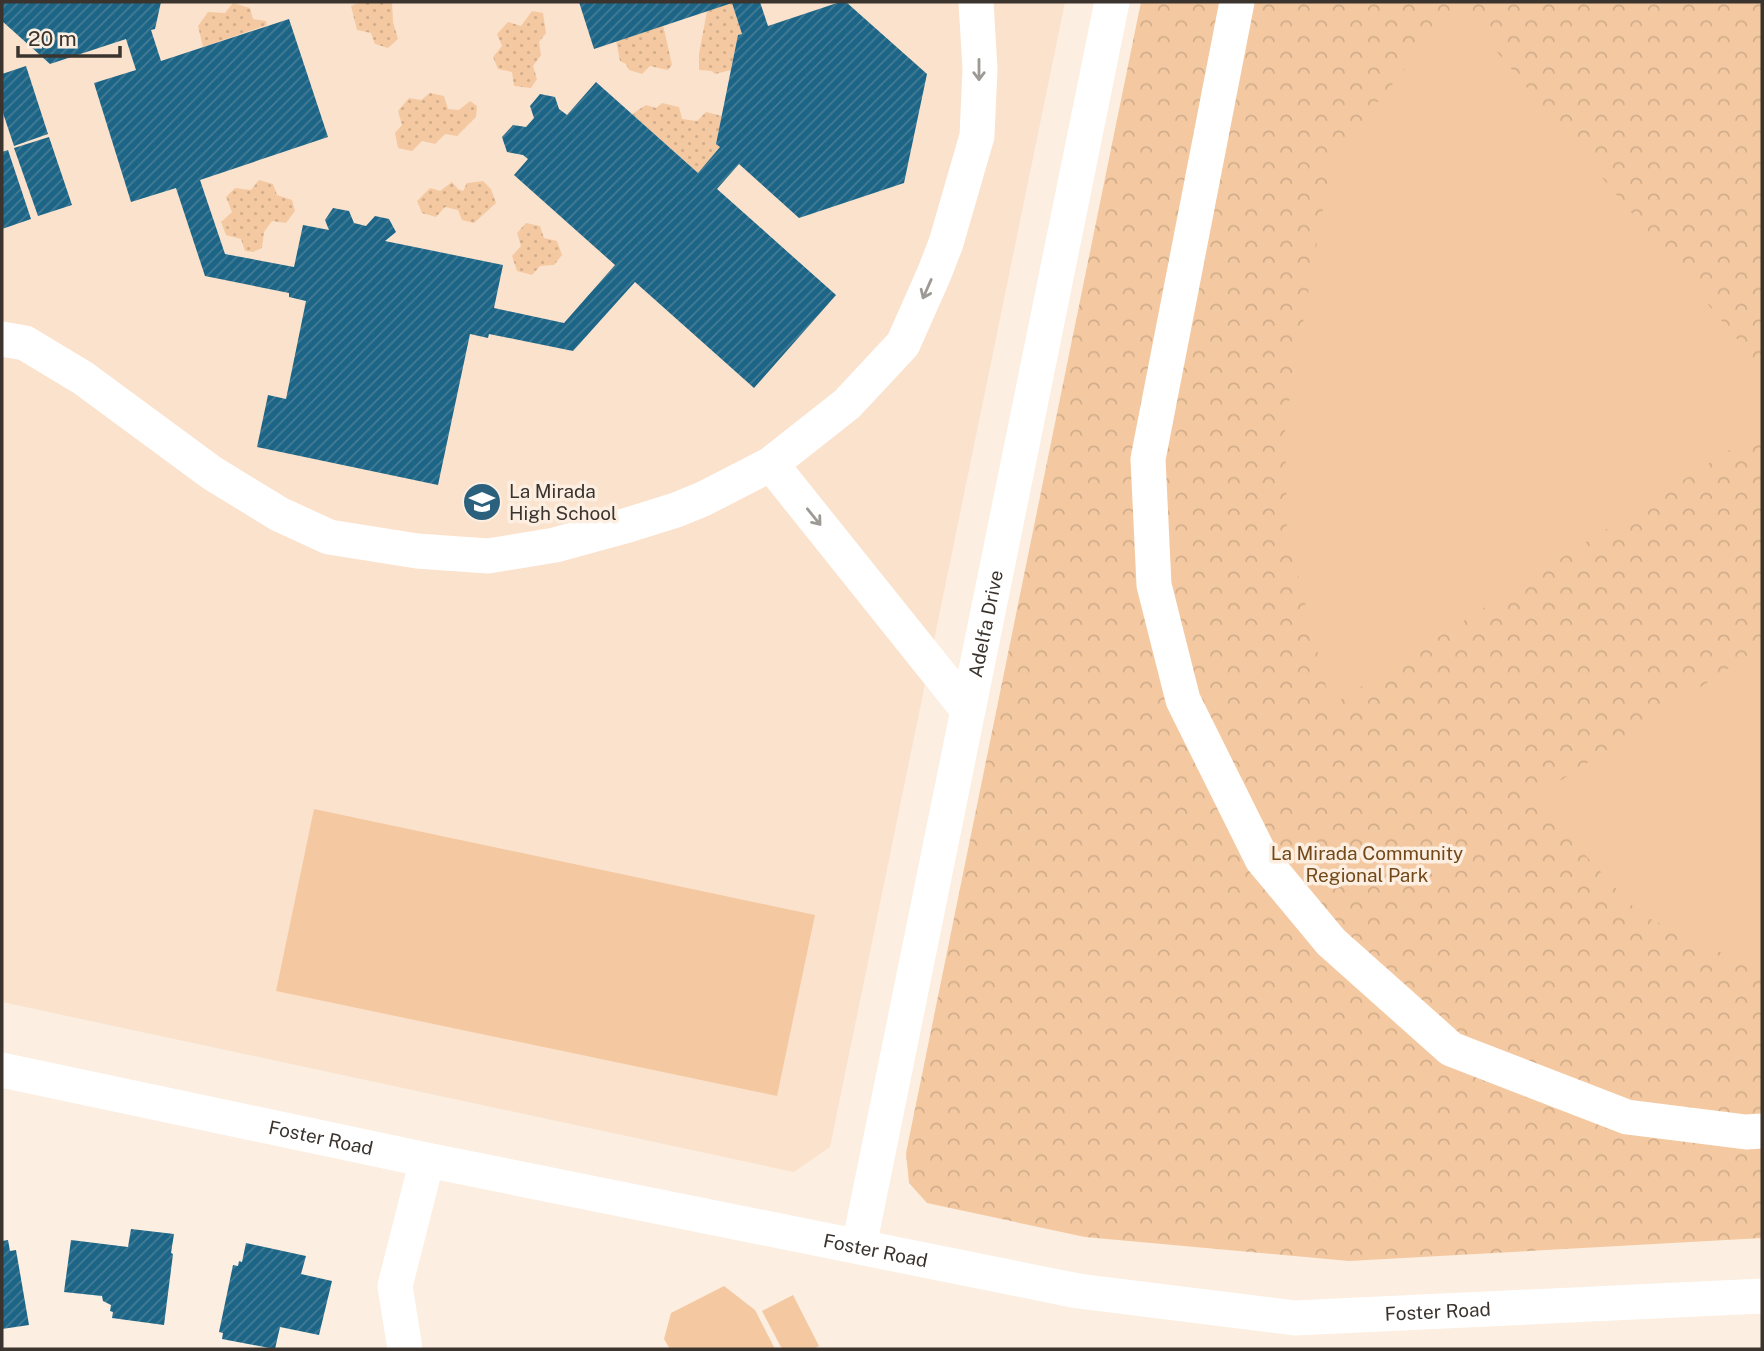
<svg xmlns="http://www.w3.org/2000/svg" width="1764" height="1351" font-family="'Public Sans',sans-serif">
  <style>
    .built { fill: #fbe2cc }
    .grass { fill: url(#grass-dots) }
    .park { fill: url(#park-crowns) }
    .garden { fill: #f4c9a1 }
    .building { fill: url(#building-hatch) }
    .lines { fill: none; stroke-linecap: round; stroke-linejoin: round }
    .minor { stroke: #fff; stroke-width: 35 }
    .oneway { stroke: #9d9a96 }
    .labels { text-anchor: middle; stroke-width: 7; stroke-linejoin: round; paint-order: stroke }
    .poi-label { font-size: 19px; fill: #3b342e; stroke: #fceee0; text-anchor: start }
    .street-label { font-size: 19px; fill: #3b342e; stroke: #fceee0 }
    .park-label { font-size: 19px; fill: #724818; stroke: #fceee0 }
  </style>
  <defs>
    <pattern id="grass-dots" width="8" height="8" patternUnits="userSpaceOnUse" patternTransform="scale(1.75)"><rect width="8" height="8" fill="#f4c9a1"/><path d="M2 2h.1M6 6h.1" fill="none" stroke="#d2ad8b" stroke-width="1.8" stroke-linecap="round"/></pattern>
    <pattern id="park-crowns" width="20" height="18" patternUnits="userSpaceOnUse" patternTransform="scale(1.75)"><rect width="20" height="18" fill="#f4c9a1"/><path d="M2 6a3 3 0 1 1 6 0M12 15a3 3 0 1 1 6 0" fill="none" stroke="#d2ad8b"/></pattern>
    <pattern id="building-hatch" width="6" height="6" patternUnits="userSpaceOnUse" patternTransform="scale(1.75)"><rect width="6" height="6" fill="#1c6587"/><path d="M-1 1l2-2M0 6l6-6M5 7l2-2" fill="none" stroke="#467c95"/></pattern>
  </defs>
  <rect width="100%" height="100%" fill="#fceee0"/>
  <path class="built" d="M 2,2 L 1065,2 L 830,1147 L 794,1172 L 2,1002 Z"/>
  <path class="grass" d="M 361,2 L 392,2 L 393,22 L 398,39 L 388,48 L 375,44 L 371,33 L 357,30 L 351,6 Z
    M 233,3 L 250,8 L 253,19 L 266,21 L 267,25 L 203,47 L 198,26 L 208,12 L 225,13 Z
    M 732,3 L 742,34 L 738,35 L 731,70 L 715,74 L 712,71 L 699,70 L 699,54 L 707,11 Z
    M 532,11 L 543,13 L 546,33 L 539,42 L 541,55 L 533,66 L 537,79 L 531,88 L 514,86 L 512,72 L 498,69 L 493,57 L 502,46 L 497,34 L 508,22 L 521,26 Z
    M 663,25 L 672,65 L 668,70 L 650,66 L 642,74 L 629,70 L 626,64 L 620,61 L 616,41 Z
    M 430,93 L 444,96 L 448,109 L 459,110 L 470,101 L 477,106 L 476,117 L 457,136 L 445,134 L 435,144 L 422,141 L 412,151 L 398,148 L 395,133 L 402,125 L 398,111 L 409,98 L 421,100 Z
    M 662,103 L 679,107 L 682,119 L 697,121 L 706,112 L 722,116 L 716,143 L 720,147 L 698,173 L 632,114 L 646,105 L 656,108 Z
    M 259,180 L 273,184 L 277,195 L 292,200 L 295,211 L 286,223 L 272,221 L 264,232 L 262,248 L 253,252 L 245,251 L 241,239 L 226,235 L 221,222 L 232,212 L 226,197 L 235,188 L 251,190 Z
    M 483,181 L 491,189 L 496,203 L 474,223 L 462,220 L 458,210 L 445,207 L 436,217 L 422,213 L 417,201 L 430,188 L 440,191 L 452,182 L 458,189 L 463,191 L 467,183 Z
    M 526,223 L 540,226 L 544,238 L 557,241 L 562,255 L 554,265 L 540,266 L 532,275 L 517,271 L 512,256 L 521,246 L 517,233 Z"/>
  <path class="park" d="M 1141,2 L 1762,2 L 1762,1238 L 1349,1261 L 1085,1237 L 927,1203 L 909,1183 L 906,1153 Z"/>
  <path class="garden" d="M 1458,5 L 1762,369 L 1762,422 L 1761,430 L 1331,706 L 1287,531 L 1285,425 L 1332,157 Z
    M 1762,646 L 1762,972 L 1640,914 L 1533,799 Z
    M 314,809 L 815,915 L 777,1096 L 276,991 Z
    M 724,1286 L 755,1310 L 775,1349 L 670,1349 L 664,1339 L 671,1313 Z
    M 793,1295 L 819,1346 L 813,1349 L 782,1349 L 762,1311 Z"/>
  <path class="building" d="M 2,2 L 161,2 L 155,29 L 151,30 L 161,61 L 289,19 L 328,137 L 200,180 L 225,254 L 294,267 L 303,225 L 329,230 L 325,220 L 333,208 L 349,211 L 354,223 L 366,226 L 375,216 L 389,219 L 396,232 L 385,241 L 503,265 L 494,308 L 564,323 L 615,265 L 514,175 L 528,159 L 523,155 L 507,152 L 502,137 L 513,125 L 526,127 L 534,118 L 530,106 L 540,94 L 555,97 L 559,109 L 567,115 L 596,82 L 698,173 L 720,147 L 716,144 L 738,35 L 742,34 L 732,3 L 594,49 L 579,2 L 760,2 L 768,26 L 840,2 L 846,2 L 927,74 L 904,183 L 799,218 L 739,164 L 717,189 L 836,295 L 754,388 L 635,282 L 573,351 L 489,334 L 488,338 L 470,334 L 438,485 L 257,447 L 268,395 L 286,399 L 306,301 L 289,297 L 289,293 L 205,276 L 176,188 L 131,202 L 94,83 L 136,70 L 126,39 L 50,64 L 2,21 Z
    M 26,66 L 48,134 L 14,146 L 2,110 L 2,74 Z
    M 49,137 L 72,205 L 38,216 L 14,148 Z
    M 8,150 L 31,219 L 2,229 L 2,152 Z
    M 131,1229 L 174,1234 L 171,1253 L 173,1254 L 164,1325 L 112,1318 L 113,1312 L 110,1311 L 111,1305 L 103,1301 L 102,1296 L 64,1292 L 71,1240 L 128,1247 Z
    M 8,1240 L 10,1251 L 16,1250 L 29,1325 L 2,1329 L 2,1241 Z
    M 246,1243 L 306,1256 L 301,1274 L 332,1281 L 319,1335 L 280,1327 L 275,1349 L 222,1339 L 223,1333 L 219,1332 L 233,1265 L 238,1266 L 239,1261 L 242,1262 Z"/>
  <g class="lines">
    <g class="minor">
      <path d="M 1237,2 L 1148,459 L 1154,585 L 1183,700 L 1262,859 L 1331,942 L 1451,1049 L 1627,1117 L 1746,1132 L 1762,1131"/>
      <path d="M 2,339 L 25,343 L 83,378 L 212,473 L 279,514 L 329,537 L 417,551 L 488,556 L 555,545 L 628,525 L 676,510 L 703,499 L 771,464 L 847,404 L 903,344 L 934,274 L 946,243 L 977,136 L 980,69 L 976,2"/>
      <path d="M 771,464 L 968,710"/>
      <path id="s1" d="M 2,1070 L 427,1160 L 1078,1291 L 1295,1318 L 1762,1296"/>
      <path id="s2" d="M 859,1246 L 1112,2"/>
      <path d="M 405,1349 L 395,1286 L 427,1160"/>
    </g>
  </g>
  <defs><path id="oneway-shaft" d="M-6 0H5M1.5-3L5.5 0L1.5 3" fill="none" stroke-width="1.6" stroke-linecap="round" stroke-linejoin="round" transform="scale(1.75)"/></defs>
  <g class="oneway">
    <use href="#oneway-shaft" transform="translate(979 70) rotate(90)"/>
    <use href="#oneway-shaft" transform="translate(927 289) rotate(114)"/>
    <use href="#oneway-shaft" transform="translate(814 517) rotate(51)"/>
  </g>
  <defs>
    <symbol id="school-disc" viewBox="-11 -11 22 22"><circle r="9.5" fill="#2c617d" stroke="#fceee0"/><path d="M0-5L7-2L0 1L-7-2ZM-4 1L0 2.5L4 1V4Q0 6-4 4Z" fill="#fff"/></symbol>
  </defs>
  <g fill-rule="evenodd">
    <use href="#school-disc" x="460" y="480" width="44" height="44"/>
  </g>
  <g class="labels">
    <g class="poi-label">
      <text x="509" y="498">La Mirada<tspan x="509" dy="22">High School</tspan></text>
    </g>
    <g class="street-label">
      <text dy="7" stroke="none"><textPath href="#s2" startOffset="635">Adelfa Drive</textPath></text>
      <text dy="7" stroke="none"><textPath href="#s1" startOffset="326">Foster Road</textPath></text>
      <text dy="7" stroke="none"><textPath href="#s1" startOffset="892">Foster Road</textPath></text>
      <text dy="7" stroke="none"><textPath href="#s1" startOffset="1460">Foster Road</textPath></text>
    </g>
    <g class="park-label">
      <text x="1367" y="860">La Mirada Community<tspan x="1367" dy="22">Regional Park</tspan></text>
    </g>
  </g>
  <rect width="1764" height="1351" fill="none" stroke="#3b342e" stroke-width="7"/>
  <path d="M18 46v10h102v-10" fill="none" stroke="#3b342e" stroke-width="3.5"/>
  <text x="28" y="46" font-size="21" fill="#3b342e" stroke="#fceee0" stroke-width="5" paint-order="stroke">20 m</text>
</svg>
